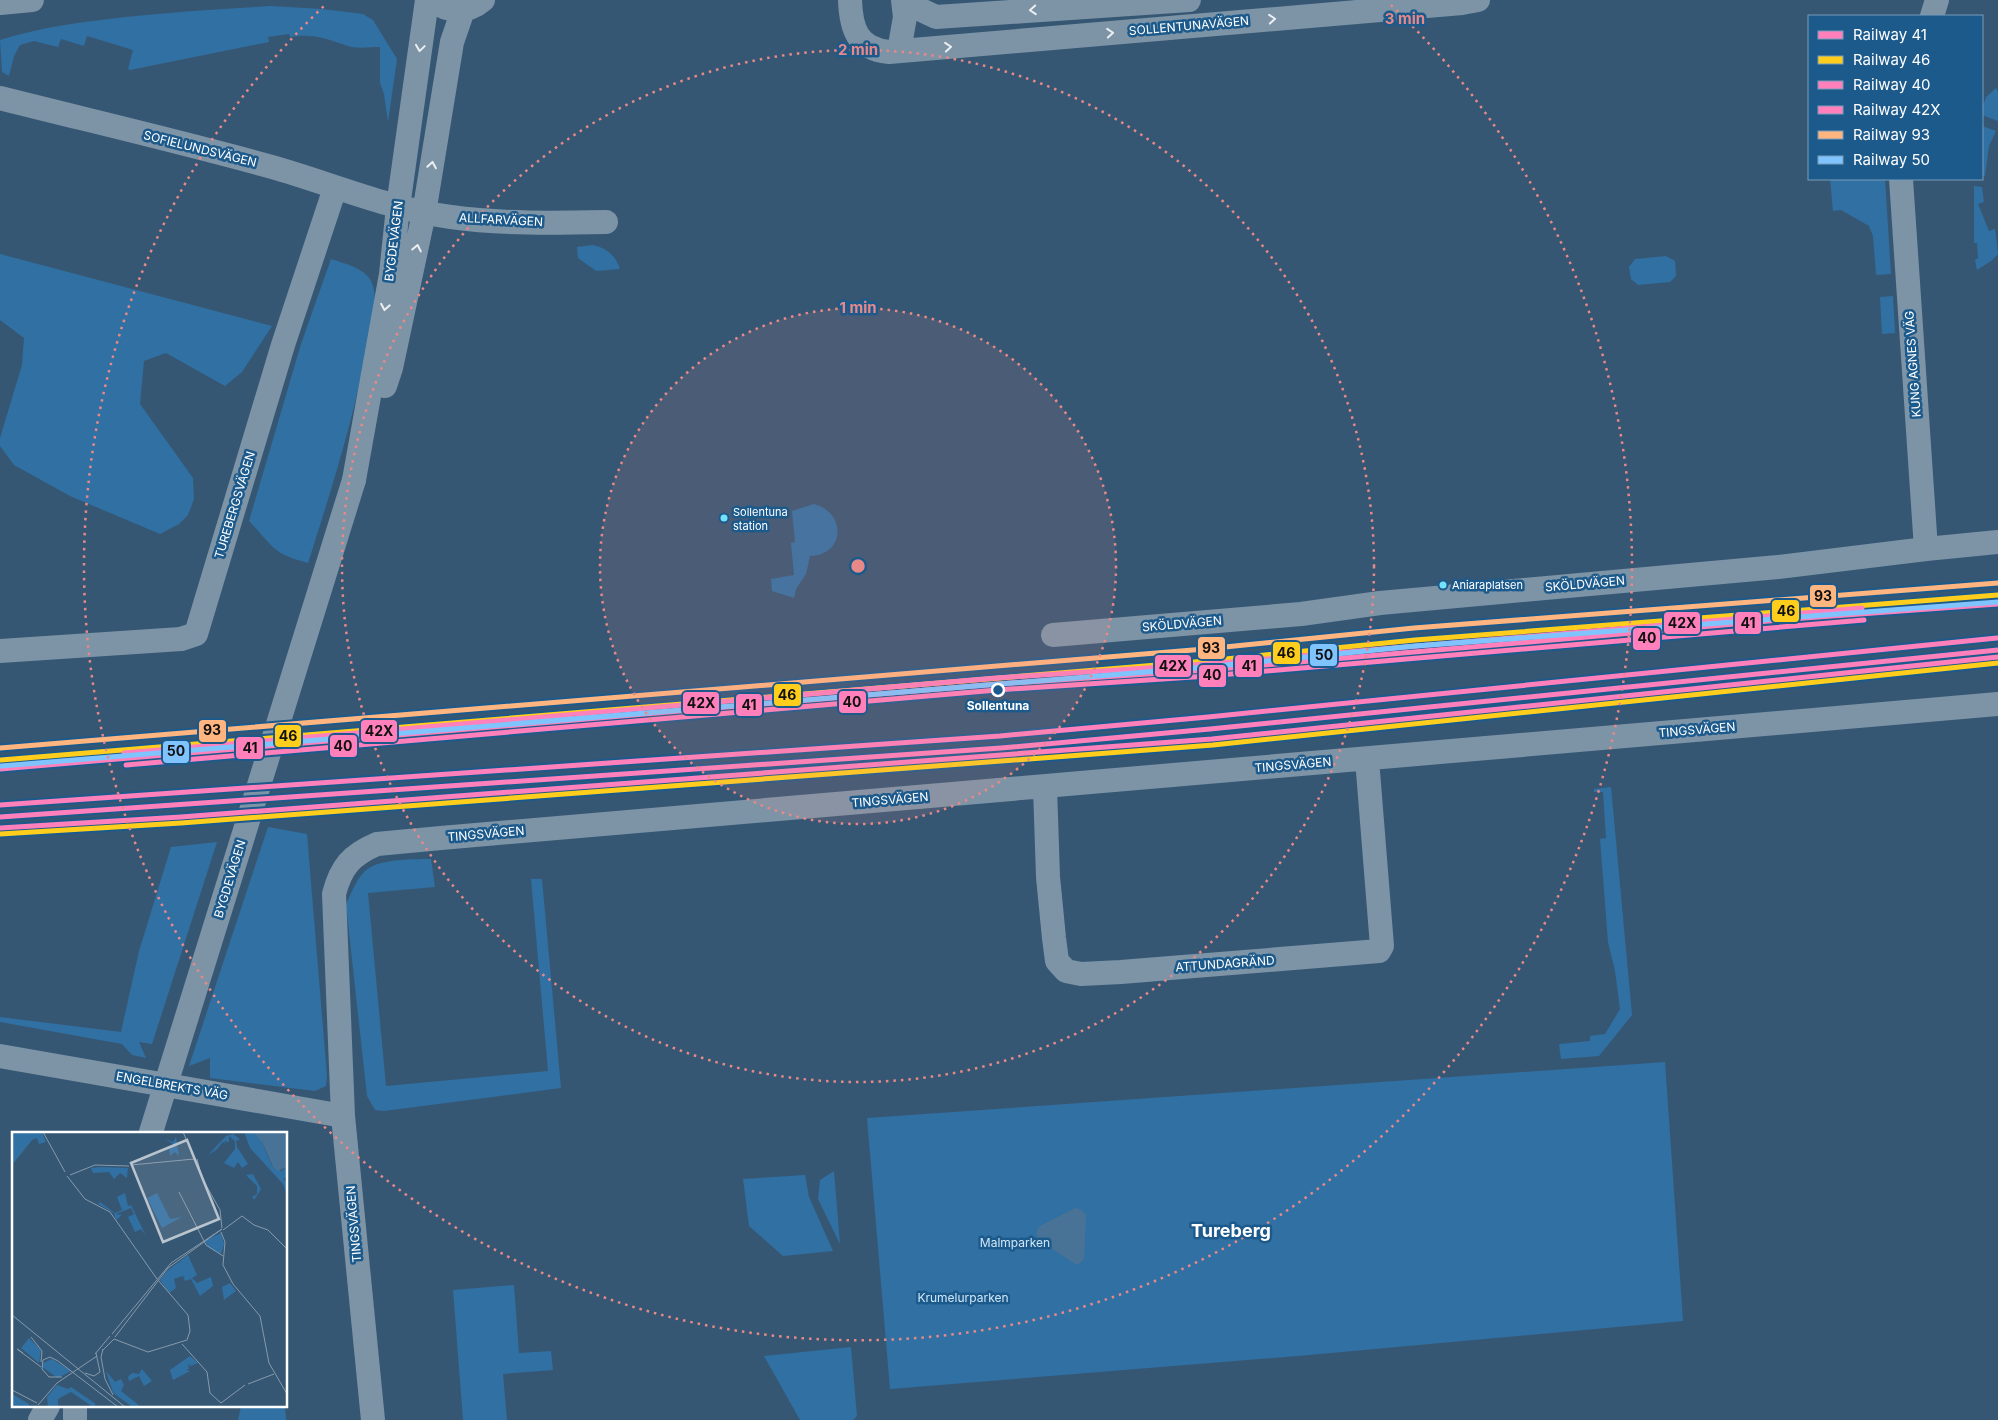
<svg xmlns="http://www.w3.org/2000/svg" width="1998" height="1420" font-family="Inter,sans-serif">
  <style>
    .green { fill: #3170a3 }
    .water { fill: #487396 }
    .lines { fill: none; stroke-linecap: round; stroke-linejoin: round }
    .minor { stroke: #7d94a7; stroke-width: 24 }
    .minor-bridge { stroke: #7d94a7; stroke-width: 24 }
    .rail-1-casing { stroke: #1d5a8c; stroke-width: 9 }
    .rail-2-casing { stroke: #1d5a8c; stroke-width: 9 }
    .rail-3-casing { stroke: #1d5a8c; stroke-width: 9 }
    .rail-4-casing { stroke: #1d5a8c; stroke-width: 9 }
    .rail-5-casing { stroke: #1d5a8c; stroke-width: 9 }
    .rail-6-casing { stroke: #1d5a8c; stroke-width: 9 }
    .rail-1 { stroke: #ff80bb; stroke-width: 5 }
    .rail-2 { stroke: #ffce1d; stroke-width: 5 }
    .rail-3 { stroke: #ff80bb; stroke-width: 5 }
    .rail-4 { stroke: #ff80bb; stroke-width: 5 }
    .rail-5 { stroke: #ffb580; stroke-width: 5 }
    .rail-6 { stroke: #80c4ff; stroke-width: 5 }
    .oneway { stroke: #eceff2 }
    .ring { fill: none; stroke: #e88989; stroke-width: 2.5; stroke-dasharray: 2.5 5 }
    .bus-dot { fill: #73e2fa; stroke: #1d5a8c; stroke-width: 2 }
    .stop-dot { fill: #1d5a8c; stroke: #fff; stroke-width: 2.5 }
    .labels { text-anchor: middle; stroke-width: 5; stroke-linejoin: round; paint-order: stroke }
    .bus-label { font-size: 11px; fill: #fff; stroke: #1d5a8c; text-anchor: start }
    .street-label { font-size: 12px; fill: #fff; stroke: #1d5a8c }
    .stop-label { font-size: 12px; font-weight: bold; fill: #fff; stroke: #1d5a8c }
    .park-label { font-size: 12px; fill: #cfe7f9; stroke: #1d5a8c }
    .district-label { font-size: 18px; font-weight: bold; fill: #fff; stroke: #1d5a8c }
    .inset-road { fill: none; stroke: #869aab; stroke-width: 1 }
    .view { fill: #b9c4ce; fill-opacity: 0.15; stroke: #b9c4ce; stroke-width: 2.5 }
    .inset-edge { fill: none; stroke: #fff; stroke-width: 2.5 }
    .centre { fill: #e88989; stroke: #1d5a8c; stroke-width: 2.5 }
    .ring-label { font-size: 15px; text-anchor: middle; font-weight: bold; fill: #e88989; stroke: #1d5a8c; stroke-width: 5; stroke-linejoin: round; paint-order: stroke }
    .line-badge { stroke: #1d5a8c; stroke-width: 2 }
    .pale-badge-label { font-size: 14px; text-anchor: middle; font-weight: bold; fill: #111 }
  </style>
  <rect width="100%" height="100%" fill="#365773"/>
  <path class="green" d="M 271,6 L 322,9 L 363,14 L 373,20 L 397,59 L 388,122 L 384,94 L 380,83 L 380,47 C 370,47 357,49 348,46 C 328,39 312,33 290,37 L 289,34 L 268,37 L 269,42 L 130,70 L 128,69 L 133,50 L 87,36 L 84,46 L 61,39 L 58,47 L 34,41 L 20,45 L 14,56 L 9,76 L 2,72 L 0,40 C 41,27 82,22 125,17 C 173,12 222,9 271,6 Z
    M 1996,88 L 1998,92 L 1998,121 L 1982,115 L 1982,103 L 1984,103 L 1986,97 Z
    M 1982,126 L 1996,131 L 1989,146 L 1985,176 L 1982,176 Z
    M 1830,179 L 1885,179 L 1891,274 L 1876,275 L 1873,236 L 1869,226 L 1841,210 L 1833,211 Z
    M 1974,186 L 1982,187 L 1984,202 L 1978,204 L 1989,231 L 1995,229 L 1998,254 L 1991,261 L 1977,270 L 1975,260 L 1978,258 L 1977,243 L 1974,243 Z
    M 593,245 C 607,248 616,256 620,269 L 596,271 L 578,258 L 577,247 Z
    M 0,254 L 272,326 L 242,372 L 225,386 L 166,353 L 144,361 L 140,404 L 193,478 L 194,499 L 188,515 L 179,524 L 160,534 L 70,496 L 14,465 L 0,446 L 0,438 L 22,365 L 24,338 L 0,320 Z
    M 1666,256 L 1675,261 L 1676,276 L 1670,282 L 1638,285 L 1631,279 L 1629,267 L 1635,259 Z
    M 331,259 C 345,264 366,268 372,283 C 379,302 371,324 368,343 C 354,418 331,491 308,563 C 272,554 273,546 249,521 L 301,344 Z
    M 1893,296 L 1895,333 L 1882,334 L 1880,297 Z
    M 814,504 C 847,513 845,555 810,556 L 806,574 L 796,589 L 794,598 L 772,591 L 771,579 L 794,575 L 791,543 L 795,542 L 792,511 Z
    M 1611,787 L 1632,1015 L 1599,1056 L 1561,1059 L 1559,1044 L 1590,1041 L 1590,1036 L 1605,1034 L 1620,1009 L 1615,971 L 1608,942 L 1600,839 L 1606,838 L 1603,792 L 1594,792 L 1594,789 Z
    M 268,827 L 307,834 L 327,1076 L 326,1086 L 315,1091 L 210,1078 L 210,1058 L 189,1066 Z
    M 217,842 L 152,1044 L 139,1042 L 146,1058 L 132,1055 L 122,1044 L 0,1022 L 0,1017 L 121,1032 L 139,951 L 171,847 Z
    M 431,859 L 435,887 L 368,893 L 386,1086 L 548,1071 L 531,879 L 542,879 L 561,1088 L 384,1111 L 375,1110 L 367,1096 L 346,905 C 351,893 358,875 369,868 C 383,859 415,859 431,859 Z
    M 1665,1062 L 1683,1321 L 1298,1356 L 890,1389 L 867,1118 Z
    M 834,1171 L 840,1244 L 818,1199 L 820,1180 Z
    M 805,1175 L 809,1197 L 833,1251 L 783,1256 L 749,1226 L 743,1179 Z
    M 514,1285 L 519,1353 L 551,1351 L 553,1370 L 503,1374 L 507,1420 L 463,1420 L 453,1290 Z
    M 851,1347 L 857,1416 L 853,1420 L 800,1420 L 764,1356 Z
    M 241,1406 L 285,1406 L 286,1420 L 238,1420 Z"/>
  <path class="water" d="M 1075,1208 L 1082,1210 L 1086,1215 L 1084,1259 L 1079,1264 L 1075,1264 L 1039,1240 L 1036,1233 L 1040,1226 Z"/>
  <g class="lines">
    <path class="minor" d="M 432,0 C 448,13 468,13 483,0
      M 850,0 C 851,28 857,49 889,52 L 1462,3 L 1478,0
      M 908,0 L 919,9 L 936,17 L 1189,0
      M 0,3 L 32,0
      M 1932,16 L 1937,0
      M 899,51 L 905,17 L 903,0
      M 0,98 C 91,121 182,142 272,167 C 332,184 389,209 451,217 C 502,224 554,223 606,222
      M 1901,179 L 1926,549
      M 385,386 L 391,368 L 424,213 L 452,42 L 463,10
      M 354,480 L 391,274 L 398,207 L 427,0
      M 1053,635 L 1301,614 L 1380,603 L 1778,567 L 1926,549 L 1998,542
      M 0,651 L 181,639 L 196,634 L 283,345 L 335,188
      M 1045,787 L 1048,877 L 1054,938 L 1057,961 L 1066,971 L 1081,974 L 1121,972 L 1379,951 L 1382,946 L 1367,759
      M 0,1056 L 343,1116
      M 40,1420 L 48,1406
      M 75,1420 L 75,1406
      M 373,1420 L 343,1116 L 334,894 C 341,867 351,855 377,844 L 441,838 L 1998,704"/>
    <path class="minor-bridge" d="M 151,1132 L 354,480"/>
    <defs>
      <path id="rail-1" d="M 0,769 L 997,684 L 1207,670 L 1804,618 L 1998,604
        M 0,828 L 181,817 L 1212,739 L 1998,657"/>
      <path id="rail-2" d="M 1,760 L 1206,661 L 1415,640 L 1998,595
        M 0,834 L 181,823 L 1213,745 L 1998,663"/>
      <path id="rail-3" d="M 126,765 L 997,690 L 1208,676 L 1864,620
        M 0,817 L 1001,748 L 1210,729 L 1998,650"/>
      <path id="rail-4" d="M 124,753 L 996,678 L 1207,664 L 1862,608
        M 0,805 L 1000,736 L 1208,717 L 1997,638"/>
      <path id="rail-5" d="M 0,748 L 1205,649 L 1414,628 L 1998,583"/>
      <path id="rail-6" d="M 1,766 L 1207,667 L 1415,646 L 1998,602"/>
    </defs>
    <use href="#rail-1" class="rail-1-casing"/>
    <use href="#rail-2" class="rail-2-casing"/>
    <use href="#rail-3" class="rail-3-casing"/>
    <use href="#rail-4" class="rail-4-casing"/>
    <use href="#rail-5" class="rail-5-casing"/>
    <use href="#rail-6" class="rail-6-casing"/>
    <use href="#rail-1" class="rail-1"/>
    <use href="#rail-2" class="rail-2"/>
    <use href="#rail-3" class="rail-3"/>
    <use href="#rail-4" class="rail-4"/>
    <use href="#rail-5" class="rail-5"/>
    <use href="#rail-6" class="rail-6"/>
  </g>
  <defs><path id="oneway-chevron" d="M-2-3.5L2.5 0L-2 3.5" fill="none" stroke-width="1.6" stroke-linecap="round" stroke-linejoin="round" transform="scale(1.25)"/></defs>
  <g class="oneway">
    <use href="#oneway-chevron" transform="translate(1033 10) rotate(176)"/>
    <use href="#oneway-chevron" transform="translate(1272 19) rotate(-5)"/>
    <use href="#oneway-chevron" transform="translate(1110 33) rotate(-5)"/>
    <use href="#oneway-chevron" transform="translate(948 47) rotate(-5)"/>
    <use href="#oneway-chevron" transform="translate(420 48) rotate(98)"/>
    <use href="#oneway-chevron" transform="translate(432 165) rotate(-81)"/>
    <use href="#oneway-chevron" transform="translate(417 248) rotate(-78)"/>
    <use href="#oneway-chevron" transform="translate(385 307) rotate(100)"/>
  </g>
  <circle cx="858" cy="566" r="258" fill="#e88989" fill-opacity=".12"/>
  <g class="ring">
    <circle cx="858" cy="566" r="258"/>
    <circle cx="858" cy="566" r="516"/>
    <path d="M1391 5A774 774 0 1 1 325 5"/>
  </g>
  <g class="bus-dot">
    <circle cx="724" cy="518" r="4.5"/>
    <circle cx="1443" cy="585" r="4.5"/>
  </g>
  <circle class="stop-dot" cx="998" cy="690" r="6"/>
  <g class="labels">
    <g class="bus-label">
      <text x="733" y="516">Sollentuna<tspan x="733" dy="14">station</tspan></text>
      <text x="1452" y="589">Aniaraplatsen</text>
    </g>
    <g class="street-label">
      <text transform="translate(1189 26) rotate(-5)" y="4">SOLLENTUNAVÄGEN</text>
      <text transform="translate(200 149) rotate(14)" y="4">SOFIELUNDSVÄGEN</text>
      <text transform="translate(501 220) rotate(3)" y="4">ALLFARVÄGEN</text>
      <text transform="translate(394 241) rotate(-83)" y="4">BYGDEVÄGEN</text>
      <text transform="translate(1913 364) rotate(-94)" y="4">KUNG AGNES VÄG</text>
      <text transform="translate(235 505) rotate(-73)" y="4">TUREBERGSVÄGEN</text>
      <text transform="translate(1585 584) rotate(-5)" y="4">SKÖLDVÄGEN</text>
      <text transform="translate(1182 624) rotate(-5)" y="4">SKÖLDVÄGEN</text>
      <text transform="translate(1697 730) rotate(-5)" y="4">TINGSVÄGEN</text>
      <text transform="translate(1293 765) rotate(-5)" y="4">TINGSVÄGEN</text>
      <text transform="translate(890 800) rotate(-5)" y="4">TINGSVÄGEN</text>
      <text transform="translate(486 834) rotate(-5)" y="4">TINGSVÄGEN</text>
      <text transform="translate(230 879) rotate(-73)" y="4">BYGDEVÄGEN</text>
      <text transform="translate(1225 964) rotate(-4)" y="4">ATTUNDAGRÄND</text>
      <text transform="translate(172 1086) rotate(10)" y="4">ENGELBREKTS VÄG</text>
      <text transform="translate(354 1224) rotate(-95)" y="4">TINGSVÄGEN</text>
    </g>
    <g class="stop-label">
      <text x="998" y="710">Sollentuna</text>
    </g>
    <g class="park-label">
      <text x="1015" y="1247">Malmparken</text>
      <text x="963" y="1302">Krumelurparken</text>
    </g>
    <g class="district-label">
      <text x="1231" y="1237">Tureberg</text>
    </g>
  </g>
  <g transform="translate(12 1132)">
    <rect width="275" height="275" fill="#365773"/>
    <path d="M 0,0 L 30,0 L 34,10 L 27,12 L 25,6 L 20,8 L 0,33 ZM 232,0 L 241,0 L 249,8 L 260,34 L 269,39 L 275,35 L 275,46 L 271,46 L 275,51 L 275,62 L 271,52 L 238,16 ZM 221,2 L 228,7 L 224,9 L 225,15 L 236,32 L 230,36 L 226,30 L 222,36 L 212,31 L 223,17 L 223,9 L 217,4 L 217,10 L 212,9 L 214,12 L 211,10 L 204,18 L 196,23 L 214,4 ZM 164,5 L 167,24 L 163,20 L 158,24 L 157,16 L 163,13 L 153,7 L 161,10 ZM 87,35 L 116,36 L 115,46 L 108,41 L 102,47 L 97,40 L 81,41 L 79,36 ZM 241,42 L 249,57 L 242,68 L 240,65 L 245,62 L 245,54 L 234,43 ZM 113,61 L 116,74 L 119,73 L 134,104 L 129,97 L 123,100 L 116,85 L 122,82 L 119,76 L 104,82 L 110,83 L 104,88 L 102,81 L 86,72 L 88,70 L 103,81 L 110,78 L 105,65 ZM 145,61 L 158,87 L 170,85 L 150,96 L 135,66 ZM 209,101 L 212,112 L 209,122 L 197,116 L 193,109 ZM 176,123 L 185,143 L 180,146 L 185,151 L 199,145 L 201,154 L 188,164 L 179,147 L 173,149 L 171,144 L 162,147 L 164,156 L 157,161 L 148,148 L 155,139 ZM 218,151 L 224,159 L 212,168 L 210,155 ZM 17,206 L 29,218 L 27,231 L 9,216 ZM 178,224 L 186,231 L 178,234 L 176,231 L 177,237 L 174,238 L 178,239 L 161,248 L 158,238 ZM 40,227 L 59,239 L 46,246 L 30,235 L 31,231 ZM 130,237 L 140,249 L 132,254 L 127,244 L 117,249 L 116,245 L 120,241 L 127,242 ZM 94,239 L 103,250 L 109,247 L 112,253 L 109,259 L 129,275 L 121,275 L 101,261 ZM 45,253 L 56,257 L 59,255 L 84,272 L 81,275 L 59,260 L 46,267 L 46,275 L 36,275 L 35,265 ZM 0,262 L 17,272 L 17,275 L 0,275 Z" fill="#3170a3"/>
    <path d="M 241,0 L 275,0 L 275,35 L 266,39 L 261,35 L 250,10 Z" fill="#487396"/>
    <path class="inset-road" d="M 31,0 L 53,40M 171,0 L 182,25M 185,27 L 190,46 L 208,78 L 210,96M 119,33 L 182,27M 58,43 L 83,33 L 117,34M 55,44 L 73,67 L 98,80 L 145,147M 167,60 L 194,113 L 211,124M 211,98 L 230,84 L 242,93 L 256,98 L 275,117M 209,100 L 213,110 L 211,133 L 221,152 L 248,184 L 257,231 L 275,262M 0,183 L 113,275M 100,202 L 159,131 L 210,97 L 156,136 L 103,205M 19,205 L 30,219 L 29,230M 102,207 L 136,220 L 175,208 L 178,199 L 176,183 L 146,148M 170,212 L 195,240 L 198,261 L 209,271 L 233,253M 91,217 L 89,225 L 93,247 L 101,263M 90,219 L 102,207M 11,221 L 5,217 L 29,235M 83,222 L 98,204M 73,241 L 82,244 L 88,240 L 84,221M 50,245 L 37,245 L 30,237 L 31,228 L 38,225 L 46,229 L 106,275M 236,252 L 262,242M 0,258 L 25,271M 26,273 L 45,251 L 85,224"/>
    <path class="view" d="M 175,8 L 207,87 L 151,110 L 119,31 Z"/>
    <rect width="275" height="275" class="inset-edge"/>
  </g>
  <circle cx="858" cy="566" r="8" class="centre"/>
  <g class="ring-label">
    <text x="1405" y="24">3 min</text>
    <text x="858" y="55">2 min</text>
    <text x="858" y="313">1 min</text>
  </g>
  <g class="line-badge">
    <rect x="1809" y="584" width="28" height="24" rx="5" fill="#ffb580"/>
    <rect x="1771" y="599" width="29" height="24" rx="5" fill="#ffce1d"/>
    <rect x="1734" y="611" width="28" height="24" rx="5" fill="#ff80bb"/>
    <rect x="1663" y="611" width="38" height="24" rx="5" fill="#ff80bb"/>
    <rect x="1632" y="627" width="29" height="24" rx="5" fill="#ff80bb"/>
    <rect x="1197" y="636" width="29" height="24" rx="5" fill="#ffb580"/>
    <rect x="1272" y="641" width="29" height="24" rx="5" fill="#ffce1d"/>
    <rect x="1309" y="643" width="29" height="24" rx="5" fill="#80c4ff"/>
    <rect x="1154" y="654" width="38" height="24" rx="5" fill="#ff80bb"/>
    <rect x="1234" y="654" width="29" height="24" rx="5" fill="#ff80bb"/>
    <rect x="1198" y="664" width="29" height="24" rx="5" fill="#ff80bb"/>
    <rect x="773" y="683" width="29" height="24" rx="5" fill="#ffce1d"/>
    <rect x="838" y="690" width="29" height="24" rx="5" fill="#ff80bb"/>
    <rect x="682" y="691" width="38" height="24" rx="5" fill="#ff80bb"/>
    <rect x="735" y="693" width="28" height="24" rx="5" fill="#ff80bb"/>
    <rect x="198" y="719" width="29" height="24" rx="5" fill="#ffb580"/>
    <rect x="360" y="719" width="38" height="24" rx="5" fill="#ff80bb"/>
    <rect x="274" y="724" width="28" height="24" rx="5" fill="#ffce1d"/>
    <rect x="329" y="734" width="29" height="24" rx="5" fill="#ff80bb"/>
    <rect x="235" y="736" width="29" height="24" rx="5" fill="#ff80bb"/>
    <rect x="162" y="740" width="28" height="24" rx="5" fill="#80c4ff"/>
  </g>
  <g class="pale-badge-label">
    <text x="1823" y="601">93</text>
    <text x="1786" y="616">46</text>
    <text x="1748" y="628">41</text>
    <text x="1682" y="628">42X</text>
    <text x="1647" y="643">40</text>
    <text x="1211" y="653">93</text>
    <text x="1286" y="658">46</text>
    <text x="1324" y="660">50</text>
    <text x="1173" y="671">42X</text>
    <text x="1249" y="671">41</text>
    <text x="1212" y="680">40</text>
    <text x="787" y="700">46</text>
    <text x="852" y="707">40</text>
    <text x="701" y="708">42X</text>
    <text x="749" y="710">41</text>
    <text x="212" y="735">93</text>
    <text x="379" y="736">42X</text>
    <text x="288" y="741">46</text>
    <text x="343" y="751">40</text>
    <text x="250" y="753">41</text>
    <text x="176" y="756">50</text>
  </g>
  <rect x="1808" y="15" width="175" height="165" fill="#1d5a8c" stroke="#779cba"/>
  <rect x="1818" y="31" width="25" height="8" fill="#ff80bb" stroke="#779cba"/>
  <text x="1853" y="40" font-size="15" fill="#ffffff">Railway 41</text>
  <rect x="1818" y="56" width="25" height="8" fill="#ffce1d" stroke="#779cba"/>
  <text x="1853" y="65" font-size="15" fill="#ffffff">Railway 46</text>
  <rect x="1818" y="81" width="25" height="8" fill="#ff80bb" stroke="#779cba"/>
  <text x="1853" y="90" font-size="15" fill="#ffffff">Railway 40</text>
  <rect x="1818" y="106" width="25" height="8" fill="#ff80bb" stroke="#779cba"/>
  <text x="1853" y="115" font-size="15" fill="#ffffff">Railway 42X</text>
  <rect x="1818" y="131" width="25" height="8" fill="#ffb580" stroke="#779cba"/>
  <text x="1853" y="140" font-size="15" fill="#ffffff">Railway 93</text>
  <rect x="1818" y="156" width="25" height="8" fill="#80c4ff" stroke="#779cba"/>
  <text x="1853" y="165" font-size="15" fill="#ffffff">Railway 50</text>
</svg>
